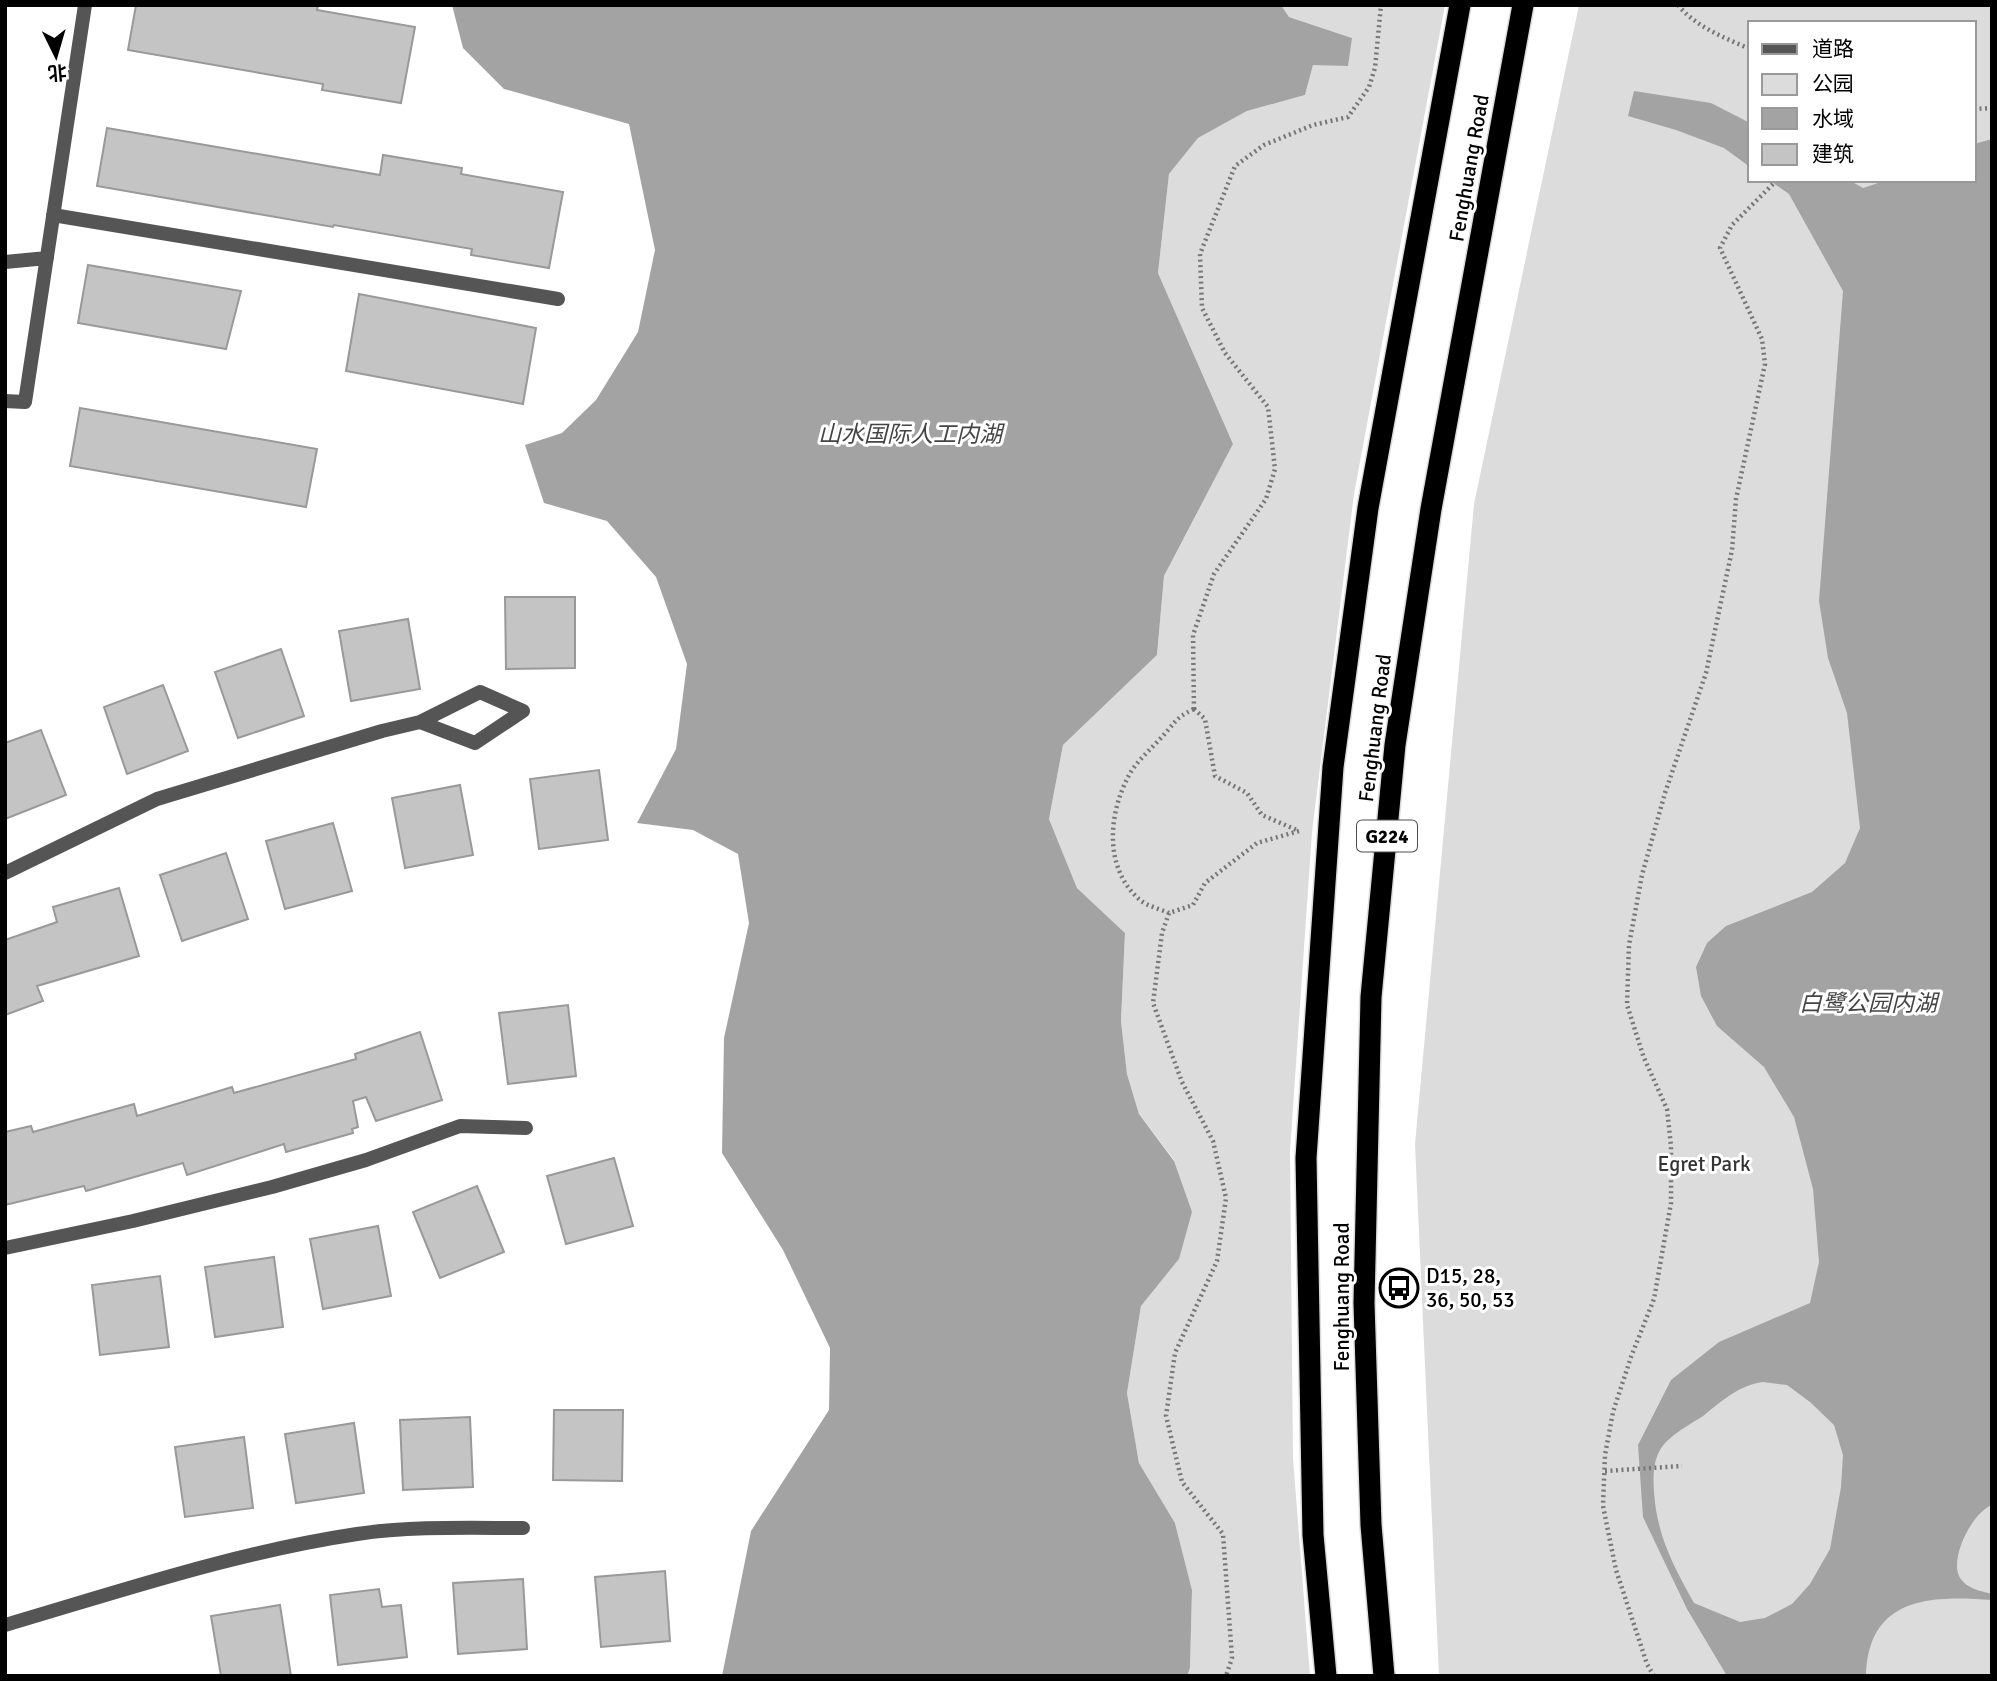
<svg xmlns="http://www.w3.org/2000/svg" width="1997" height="1681" font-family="Signika,'Noto Sans SC',sans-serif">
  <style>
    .green { fill: #dcdcdc; fill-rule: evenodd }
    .water { fill: #a3a3a3; fill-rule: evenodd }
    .building { fill: #c4c4c4; stroke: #999; stroke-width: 2 }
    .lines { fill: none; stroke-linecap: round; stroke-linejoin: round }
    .highway-casing { stroke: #dbdbdb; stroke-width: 24 }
    .path { stroke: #777; stroke-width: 4.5; stroke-dasharray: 2 3.5; stroke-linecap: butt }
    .street { stroke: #555; stroke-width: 14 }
    .highway { stroke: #000; stroke-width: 21 }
    .labels { text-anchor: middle; stroke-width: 6; stroke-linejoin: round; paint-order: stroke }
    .shield { fill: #fff; stroke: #4c4c4c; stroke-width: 2 }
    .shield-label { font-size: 19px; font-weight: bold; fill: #000 }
    .street-label { font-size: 21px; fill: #000; stroke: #fff }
    .park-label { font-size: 21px; fill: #333; stroke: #fff }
    .poi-label { font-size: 21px; fill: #000; stroke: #fff; text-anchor: start }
    .water-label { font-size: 23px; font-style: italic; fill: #444; stroke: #fff }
  </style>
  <rect width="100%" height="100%" fill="#fff"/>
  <path class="green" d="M 1281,5 L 1445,5 L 1354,494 L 1312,832 L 1290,1151 L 1293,1458 L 1310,1676 L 1187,1676 L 1190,1668 L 1192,1590 L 1175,1523 L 1139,1463 L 1127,1393 L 1141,1306 L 1179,1259 L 1174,1160 L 1139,1114 L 1127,1074 L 1121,1021 L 1125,933 L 1077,888 L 1049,819 L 1063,745 L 1157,655 L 1164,576 L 1233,444 L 1158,273 L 1169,174 L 1198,138 L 1247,111 L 1305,95 L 1313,65 L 1352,38 L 1289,17 Z
    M 1579,5 L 1992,5 L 1992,1676 L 1439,1676 L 1415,1144 L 1474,504 ZM 1750,23 L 1974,23 L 1974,180 L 1750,180 Z"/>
  <path class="water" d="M 452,5 L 1281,5 L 1289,17 L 1352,38 L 1348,66 L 1313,65 L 1305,95 L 1247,111 L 1198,138 L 1169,174 L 1158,273 L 1233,444 L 1164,576 L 1157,655 L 1063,745 L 1049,819 L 1077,888 L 1125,933 L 1121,1021 L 1127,1074 L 1139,1114 L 1174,1161 L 1192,1212 L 1179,1259 L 1141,1306 L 1127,1393 L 1139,1463 L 1175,1523 L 1192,1590 L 1190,1668 L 1187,1676 L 722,1676 L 751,1531 L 829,1410 L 830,1348 L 783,1250 L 722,1153 L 724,1038 L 749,923 L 738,854 L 693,830 L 637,823 L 676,749 L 687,664 L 656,577 L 607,521 L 544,503 L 525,445 L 562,433 L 596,400 L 638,332 L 655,250 L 629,124 L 504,89 L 463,48 Z
    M 1634,91 L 1711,103 L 1750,123 L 1750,167 L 1724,148 L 1676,130 L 1628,116 Z
    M 1992,139 L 1992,1505 C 1973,1512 1950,1556 1959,1576 C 1965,1588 1980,1591 1992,1594 L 1992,1600 C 1930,1595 1868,1597 1866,1676 L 1727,1676 L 1687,1609 L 1643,1517 L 1638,1445 L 1671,1380 L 1719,1342 L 1810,1303 L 1819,1262 L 1813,1189 L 1794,1117 L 1764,1067 L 1717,1026 L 1701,996 L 1696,967 L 1707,943 L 1726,926 L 1812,892 L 1845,863 L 1860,828 L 1847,713 L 1828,658 L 1819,601 L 1843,291 L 1789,194 L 1769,180 L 1849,180 L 1863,188 L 1887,180 L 1974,180 L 1974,144 ZM 1763,1382 L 1787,1385 L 1810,1402 L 1834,1425 L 1843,1455 L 1841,1487 L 1830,1549 L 1810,1584 L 1792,1604 L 1765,1618 L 1740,1622 L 1694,1603 C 1673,1565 1657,1536 1654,1492 C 1653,1480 1653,1465 1658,1454 C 1665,1437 1688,1426 1703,1416 C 1722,1401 1739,1385 1763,1382 Z"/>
  <path class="building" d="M 136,5 L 318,5 L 317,10 L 415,27 L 401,103 L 322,90 L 323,84 L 128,50 Z
    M 107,128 L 380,175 L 383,155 L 462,168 L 461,174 L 563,192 L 549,268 L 471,255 L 472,249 L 334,225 L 333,227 L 97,186 Z
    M 88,265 L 241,291 L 226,349 L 78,323 Z
    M 359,294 L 536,328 L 523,404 L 346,371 Z
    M 80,408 L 317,449 L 306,507 L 70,466 Z
    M 505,597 L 575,597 L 575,668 L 506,669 Z
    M 408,619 L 420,689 L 351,701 L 339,631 Z
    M 281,649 L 304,716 L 238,738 L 215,672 Z
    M 163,685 L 188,751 L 127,774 L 104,707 Z
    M 41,730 L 66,795 L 5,819 L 5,743 Z
    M 599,770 L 608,840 L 539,849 L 530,779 Z
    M 460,785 L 473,855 L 405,868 L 392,798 Z
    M 333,823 L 352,891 L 285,909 L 266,841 Z
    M 226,853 L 248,919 L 182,941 L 160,875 Z
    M 119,888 L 139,956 L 37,986 L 43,1001 L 5,1015 L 5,940 L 57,922 L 53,907 Z
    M 568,1005 L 576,1076 L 508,1084 L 499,1013 Z
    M 420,1032 L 442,1100 L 376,1121 L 366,1097 L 353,1101 L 358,1127 L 352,1129 L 353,1133 L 286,1152 L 284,1144 L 187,1175 L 183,1163 L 86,1191 L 84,1186 L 5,1205 L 5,1132 L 31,1126 L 33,1132 L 134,1104 L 137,1116 L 232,1087 L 234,1093 L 356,1059 L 355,1054 Z
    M 614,1158 L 633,1226 L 566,1244 L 547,1176 Z
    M 477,1186 L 504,1252 L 440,1278 L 413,1212 Z
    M 378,1226 L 391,1296 L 323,1309 L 310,1239 Z
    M 274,1257 L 283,1327 L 215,1337 L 205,1267 Z
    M 160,1276 L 169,1347 L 100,1355 L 92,1285 Z
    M 554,1410 L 623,1410 L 622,1481 L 553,1480 Z
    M 470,1417 L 473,1487 L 403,1490 L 400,1420 Z
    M 354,1423 L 364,1493 L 296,1503 L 285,1434 Z
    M 244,1437 L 253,1508 L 185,1517 L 175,1447 Z
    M 665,1571 L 670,1641 L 601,1647 L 595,1577 Z
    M 523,1579 L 527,1649 L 458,1654 L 453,1583 Z
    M 379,1589 L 382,1607 L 401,1605 L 407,1657 L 338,1665 L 330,1595 Z
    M 280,1605 L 291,1676 L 221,1676 L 211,1616 Z"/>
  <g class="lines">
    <defs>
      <path id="highway" d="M 1326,1676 L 1313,1535 L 1306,1158 L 1333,767 L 1368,508 L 1460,5
        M 1384,1676 L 1371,1525 L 1364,1303 L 1371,997 L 1395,745 L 1431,509 L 1523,5"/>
    </defs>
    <use href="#highway" class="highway-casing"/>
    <path class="path" d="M 1678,5 C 1696,27 1725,38 1750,49
      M 1974,109 L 1992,108
      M 1194,709 L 1193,635 L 1214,574 L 1266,499 L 1275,469 L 1268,407 L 1225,353 L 1202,308 L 1200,254 L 1235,166 L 1264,145 L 1313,125 L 1348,117 L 1369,87 L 1375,68 L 1381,5
      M 1194,709 L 1205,719 L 1215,776 L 1247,793 L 1262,815 L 1299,831 L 1257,843 L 1205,883 L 1193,905 L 1169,913 C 1160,909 1147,906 1140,900 C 1104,869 1108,816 1128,777 C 1135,763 1149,751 1159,740 C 1174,725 1174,718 1194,709 Z
      M 1169,913 L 1162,933 L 1153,1003 L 1182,1082 L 1213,1141 L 1226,1198 L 1217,1261 L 1175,1353 L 1166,1416 L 1182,1482 L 1223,1534 L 1232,1658 L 1226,1676
      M 1605,1471 L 1682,1466
      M 1654,1676 L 1647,1664 L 1616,1570 L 1603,1506 L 1605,1455 L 1613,1412 L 1631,1357 L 1654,1299 L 1671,1203 L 1671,1146 L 1667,1109 L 1644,1058 L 1627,1005 L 1629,945 L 1642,875 L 1665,793 L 1706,673 L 1732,550 L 1736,499 L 1765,364 L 1762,339 L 1720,248 L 1732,225 L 1777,180"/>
    <path class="street" d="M 53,215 L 558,299
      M 5,262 L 47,258
      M 5,401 L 25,402 L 85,5
      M 5,873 L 157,799 L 382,731 L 420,722 L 480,692 L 523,711 L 475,743 L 420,722
      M 5,1248 L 133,1221 L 272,1187 L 366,1160 L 460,1126 L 526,1128
      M 5,1625 C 121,1591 237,1552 357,1534 C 411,1526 468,1528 523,1528"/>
    <use href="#highway" class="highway"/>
  </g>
  <defs>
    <symbol id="bus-ring" viewBox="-11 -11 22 22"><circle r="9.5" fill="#fff" stroke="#000" stroke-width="1.5"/><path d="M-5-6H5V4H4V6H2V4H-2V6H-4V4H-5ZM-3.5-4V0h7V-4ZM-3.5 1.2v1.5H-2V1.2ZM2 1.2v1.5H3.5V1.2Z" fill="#000"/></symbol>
  </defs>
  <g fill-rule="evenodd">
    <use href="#bus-ring" x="1377" y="1266" width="44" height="44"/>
  </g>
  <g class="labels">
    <rect class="shield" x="1357" y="820.5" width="60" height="31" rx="5"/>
    <g class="shield-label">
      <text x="1387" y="843">G224</text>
    </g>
    <g class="street-label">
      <text transform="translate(1469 168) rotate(-80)" y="7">Fenghuang Road</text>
      <text transform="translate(1375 728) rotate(-83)" y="7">Fenghuang Road</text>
      <text transform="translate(1342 1297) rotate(-90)" y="7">Fenghuang Road</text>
    </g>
    <g class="park-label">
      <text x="1704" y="1171">Egret Park</text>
    </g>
    <g class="poi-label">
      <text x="1426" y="1283">D15, 28,<tspan x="1426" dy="24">36, 50, 53</tspan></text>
    </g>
    <g class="water-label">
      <text x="910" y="442">山水国际人工内湖</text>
      <text x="1868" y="1011">白鹭公园内湖</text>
    </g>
  </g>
  <rect width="1997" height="1681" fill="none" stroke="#000000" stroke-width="14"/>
  <rect x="1748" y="21" width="228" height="161" fill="#ffffff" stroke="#999999" stroke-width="2"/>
  <rect x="1762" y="44" width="35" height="10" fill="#555555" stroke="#999999" stroke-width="2"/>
  <text x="1812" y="56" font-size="21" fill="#000000">道路</text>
  <rect x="1762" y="74" width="35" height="21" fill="#dcdcdc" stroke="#999999" stroke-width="2"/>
  <text x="1812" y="91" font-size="21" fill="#000000">公园</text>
  <rect x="1762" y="108" width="35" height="21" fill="#a3a3a3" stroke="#999999" stroke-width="2"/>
  <text x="1812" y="126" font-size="21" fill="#000000">水域</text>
  <rect x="1762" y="144" width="35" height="21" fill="#c4c4c4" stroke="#999999" stroke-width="2"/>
  <text x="1812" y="161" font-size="21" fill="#000000">建筑</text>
  <g transform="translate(56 56) rotate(175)" stroke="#ffffff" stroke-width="5" paint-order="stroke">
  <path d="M0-5L12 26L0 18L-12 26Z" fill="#000000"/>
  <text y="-10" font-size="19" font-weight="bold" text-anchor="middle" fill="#000000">北</text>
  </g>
</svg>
